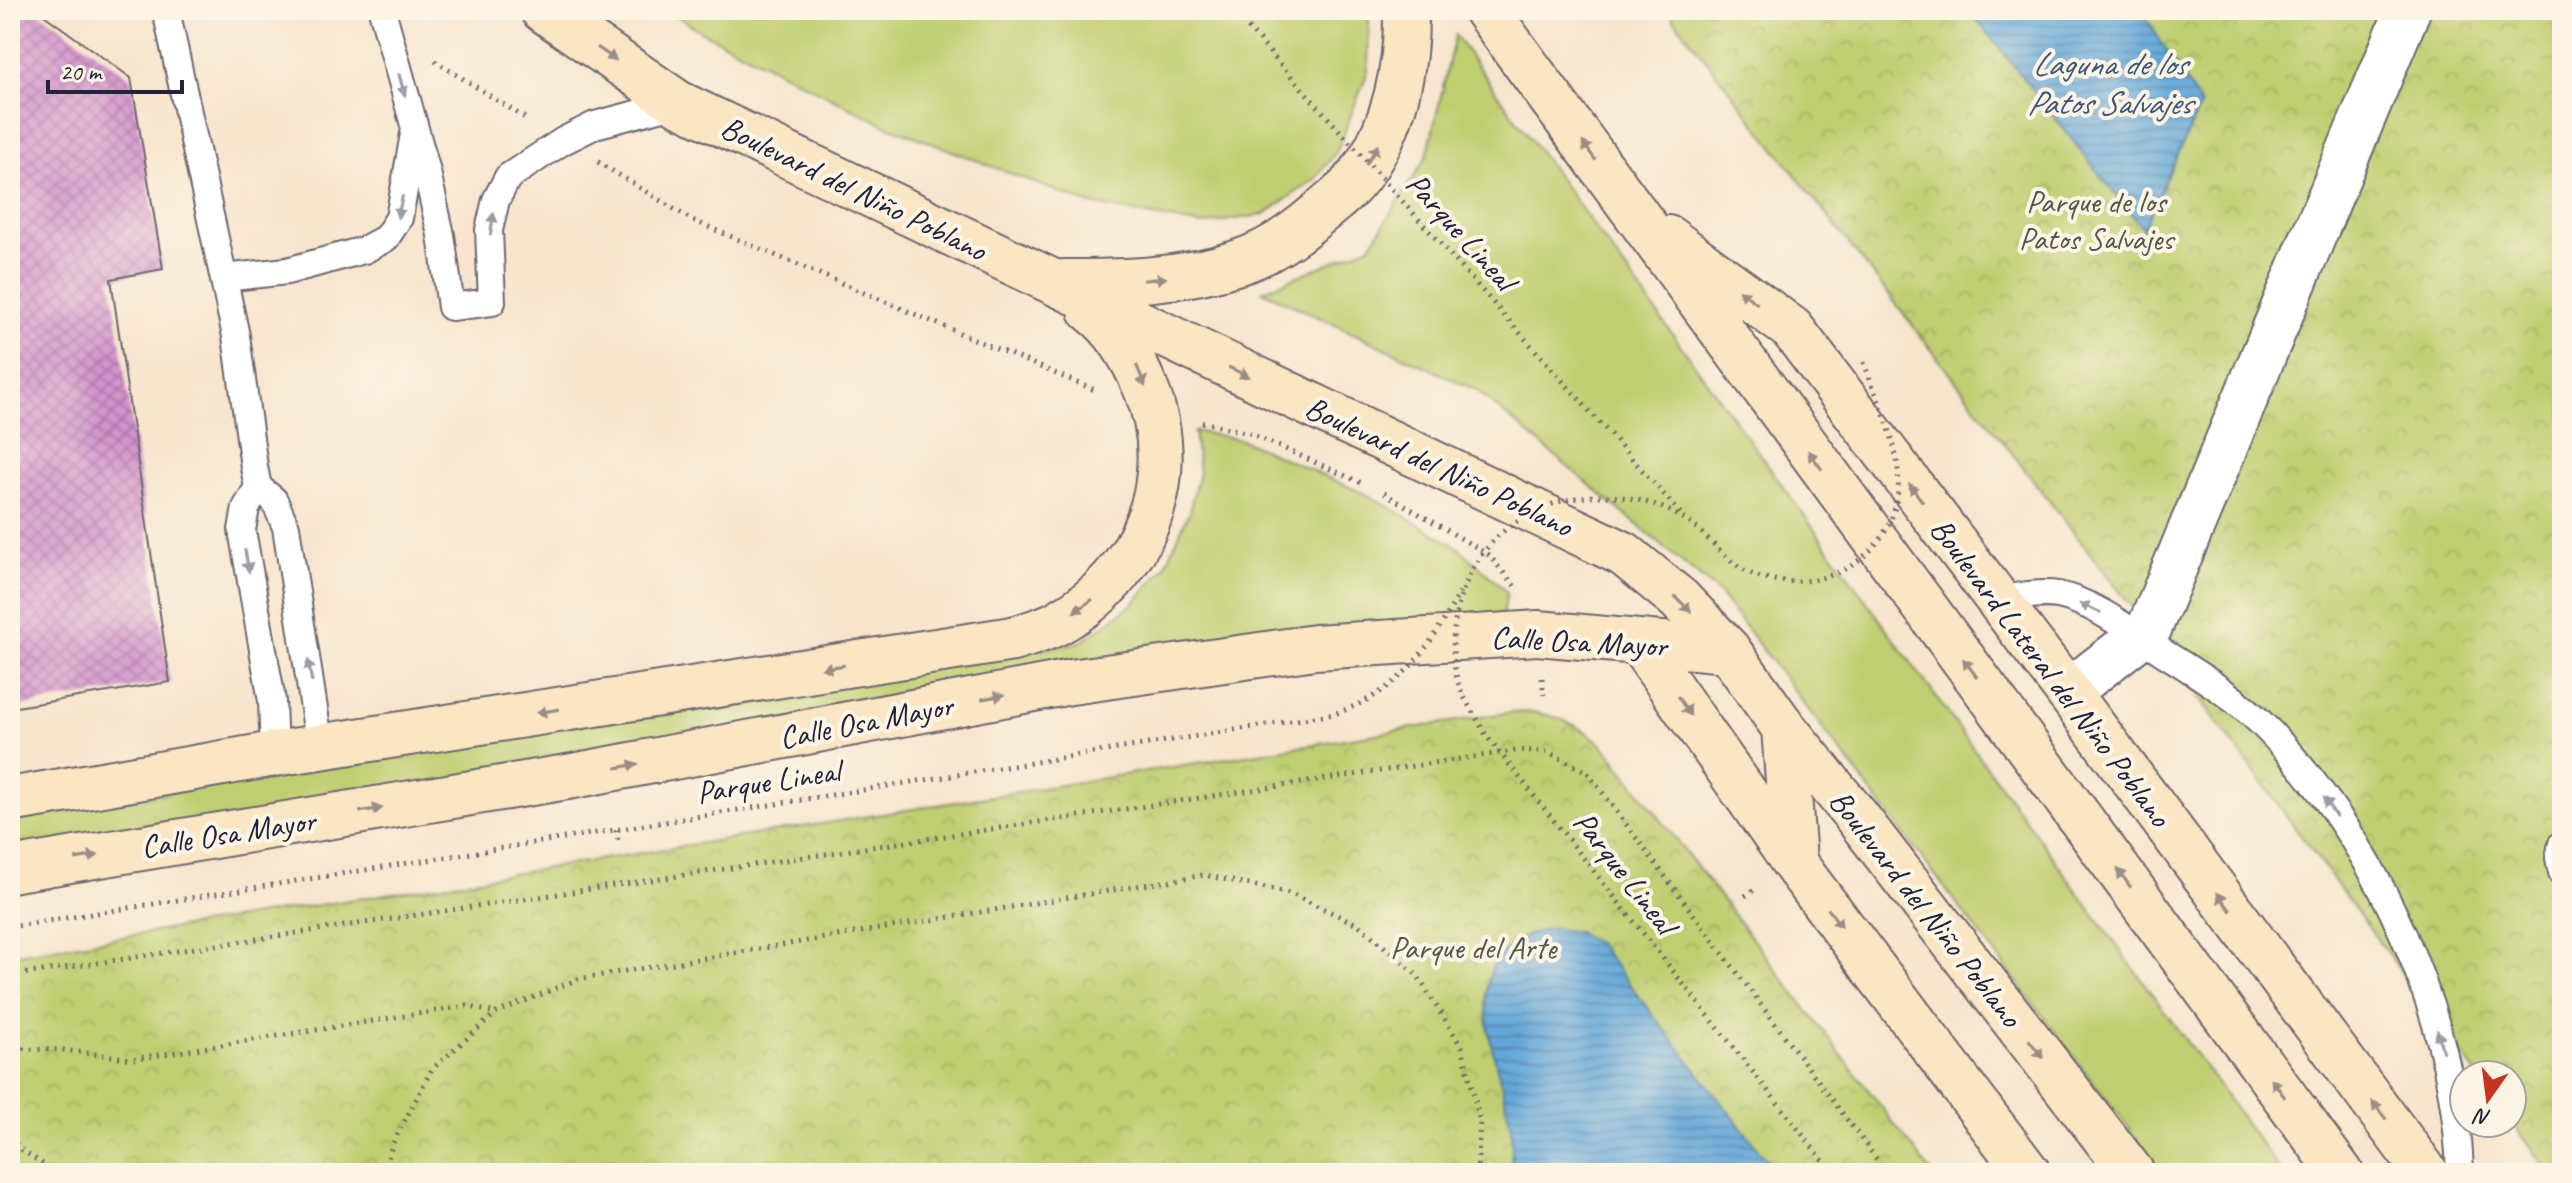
<svg xmlns="http://www.w3.org/2000/svg" width="2572" height="1183" font-family="Caveat,sans-serif">
  <style>
    .green { fill: #bfce70; stroke: #707856; stroke-width: 2 }
    .park { fill: url(#park-crowns); stroke: #707856; stroke-width: 2 }
    .water { fill: url(#water-rules); stroke: #43648a; stroke-width: 2 }
    .building { fill: url(#building-cross-hatch) }
    .lines { fill: none; stroke-linecap: round; stroke-linejoin: round }
    .lane-casing { stroke: #6d666e; stroke-width: 30 }
    .street-casing { stroke: #6d666e; stroke-width: 48 }
    .secondary-casing { stroke: #6d666e; stroke-width: 48 }
    .path { stroke: #6d666e; stroke-width: 5; stroke-dasharray: 2 6; stroke-linecap: butt }
    .lane { stroke: #fff; stroke-width: 26 }
    .street { stroke: #fff; stroke-width: 44 }
    .secondary { stroke: #fbe6c4; stroke-width: 44 }
    .path-bridge { stroke: #6d666e; stroke-width: 5; stroke-dasharray: 2 6; stroke-linecap: butt }
    .oneway { fill: #998e86 }
    .oneway2 { fill: #9c9ca7 }
    .labels { text-anchor: middle; stroke-width: 8; stroke-linejoin: round; paint-order: stroke }
    .street-label { font-size: 32px; fill: #22223b; stroke: #fcf5e5 }
    .park-label { font-size: 32px; fill: #51564b; stroke: #fcf5e5 }
    .water-label { font-size: 34px; font-style: italic; fill: #3c577a; stroke: #fcf5e5 }
  </style>
  <defs>
    <pattern id="park-crowns" width="20" height="18" patternUnits="userSpaceOnUse" patternTransform="scale(2)"><rect width="20" height="18" fill="#bfce70"/><path d="M2 6a3 3 0 1 1 6 0M12 15a3 3 0 1 1 6 0" fill="none" stroke="#a4b162"/></pattern>
    <pattern id="water-rules" width="6" height="5" patternUnits="userSpaceOnUse" patternTransform="scale(2)"><rect width="6" height="5" fill="#64a7d9"/><path d="M0 2.5h6" fill="none" stroke="#5288b1"/></pattern>
    <pattern id="building-cross-hatch" width="8" height="8" patternUnits="userSpaceOnUse" patternTransform="scale(2)"><rect width="8" height="8" fill="#d392cc"/><path d="M0 0l8 8M0 8l8-8" fill="none" stroke="#ab77a7"/></pattern>
  </defs>
  <rect width="100%" height="100%" fill="#fcf5e5"/>
  <filter id="ink" filterUnits="userSpaceOnUse"><feTurbulence type="fractalNoise" baseFrequency=".0125" numOctaves="2"/><feDisplacementMap in="SourceGraphic" scale="16" xChannelSelector="R" yChannelSelector="G"/><feConvolveMatrix kernelMatrix="1 2 1 2 8 2 1 2 1" color-interpolation-filters="sRGB"/></filter>
  <filter id="wash" filterUnits="userSpaceOnUse"><feTurbulence type="fractalNoise" baseFrequency=".006" numOctaves="4" result="noise"/><feDisplacementMap in="SourceGraphic" scale="32" xChannelSelector="R" yChannelSelector="G"/><feGaussianBlur stdDeviation="1.8" result="paint"/><feColorMatrix in="noise" values="0 0 0 0 0 0 0 0 0 0 0 0 0 0 0 0 0 1.4 0 .05"/><feComposite in="paint" operator="in"/></filter>
  <g filter="url(#wash)">
    <rect width="100%" height="100%" fill="#f7e5cd"/>
    <path class="green" d="M 668,10 L 1369,10 L 1368,71 L 1337,151 L 1315,179 L 1265,214 L 1201,225 L 1089,204 L 883,124 L 700,31 Z
      M 1455,35 L 2282,1173 L 2163,1173 L 1720,594 L 1476,390 L 1262,291 L 1370,246 L 1427,156 Z
      M 1194,431 L 1242,440 L 1372,497 L 1459,548 L 1507,592 L 1501,624 L 10,852 L 10,819 L 1081,642 L 1133,604 L 1165,567 L 1189,512 L 1199,473 Z"/>
    <path class="park" d="M 1667,10 L 2544,10 L 2562,17 L 2562,1173 L 2550,1173 L 2512,1122 L 2512,1075 L 2477,1075 L 2149,629 Z
      M 1533,712 C 1565,718 1587,728 1609,752 L 1932,1173 L 10,1173 L 10,955 L 1506,713 Z"/>
    <path class="water" d="M 1969,10 L 2141,10 L 2201,105 L 2143,229 Z
      M 1554,928 L 1577,932 L 1598,944 L 1777,1173 L 1511,1173 C 1511,1159 1513,1143 1511,1129 C 1500,1056 1442,947 1554,928 Z"/>
    <g id="blocks">
      <path class="building" d="M 10,10 L 37,10 L 131,78 L 163,269 L 111,279 L 170,682 L 10,708 Z"/>
    </g>
  </g>
  <g filter="url(#ink)">
    <use href="#blocks" fill-opacity="0" stroke="#6d666e" stroke-width="2"/>
    <g class="lines">
      <defs>
        <path id="lane" d="M 166,10 L 236,336 L 254,467 L 258,487 L 274,500 L 286,527 L 320,748
          M 382,10 L 426,168 L 441,235 L 451,307 L 492,302 L 489,230 L 496,200 L 508,177 L 563,141 L 595,125 L 678,103
          M 224,278 L 287,271 L 364,250 L 386,238 L 399,218 L 414,134
          M 258,487 L 246,508 L 242,530 L 272,701 L 274,754
          M 1998,600 C 2016,597 2039,592 2058,595 C 2094,602 2133,633 2164,653 C 2201,676 2240,700 2270,732 C 2379,846 2455,1016 2460,1173
          M 2562,844 L 2559,858 L 2562,872"/>
        <path id="street" d="M 2068,692 L 2149,629 L 2408,10"/>
        <path id="secondary" d="M 543,10 L 678,103 L 1624,554 L 1679,599 L 1728,650 L 1784,728 L 1856,816 L 2132,1173
          M 1486,10 L 2341,1173
          M 1668,238 L 1792,329 L 2068,692 L 2426,1173
          M 1063,282 C 1123,282 1182,281 1239,262 C 1268,253 1295,234 1317,215 C 1333,202 1350,189 1361,173 C 1395,126 1407,66 1406,10
          M 1639,642 L 1794,863 L 2028,1173
          M 1784,728 L 1794,861
          M 10,800 L 274,754 L 1013,639 C 1028,634 1045,630 1059,622 C 1142,577 1183,478 1146,389 C 1134,360 1117,329 1091,310
          M 10,870 L 573,776 L 1071,682 L 1315,647 L 1538,633 L 1728,650"/>
      </defs>
      <use href="#lane" class="lane-casing"/>
      <use href="#street" class="street-casing"/>
      <use href="#secondary" class="secondary-casing"/>
      <path class="path" d="M 435,61 L 528,120
        M 598,162 L 692,220 L 1097,391
        M 1202,422 L 1249,433 L 1364,484
        M 1384,493 L 1489,555 L 1517,589
        M 1542,678 L 1544,695
        M 616,830 L 618,841
        M 1745,896 L 1757,888
        M 10,927 L 689,818
        M 10,976 L 1520,750 L 1548,752 L 1587,772 L 1887,1173
        M 10,1059 L 23,1049 L 63,1050 L 133,1059 L 467,1006 L 495,1013
        M 10,1138 L 22,1150 L 56,1173
        M 383,1173 L 393,1143 L 432,1069 L 496,1013 L 578,979 L 1204,875 L 1289,893 L 1359,925 L 1417,975 L 1462,1047 L 1480,1121 L 1477,1173"/>
      <use href="#lane" class="lane"/>
      <use href="#street" class="street"/>
      <use href="#secondary" class="secondary"/>
      <path class="path-bridge" d="M 1232,10 L 1684,517
        M 689,818 L 1334,714 C 1402,691 1426,652 1460,592
        M 1833,1173 L 1486,735 C 1478,721 1469,707 1462,693 C 1446,657 1453,608 1470,574 C 1509,496 1613,474 1684,519 C 1712,536 1727,568 1761,577 C 1832,597 1905,548 1898,470 C 1895,433 1875,395 1863,360"/>
    </g>
    <defs><path id="oneway-solid" d="M-6-.8H1V-3.2L6.5 0L1 3.2V.8H-6Z" transform="scale(2)"/></defs>
    <g class="oneway">
      <use href="#oneway-solid" transform="translate(607 54) rotate(35)"/>
      <use href="#oneway-solid" transform="translate(1589 151) rotate(-126)"/>
      <use href="#oneway-solid" transform="translate(1372 155) rotate(-59)"/>
      <use href="#oneway-solid" transform="translate(1155 279) rotate(-6)"/>
      <use href="#oneway-solid" transform="translate(1748 297) rotate(-144)"/>
      <use href="#oneway-solid" transform="translate(1239 372) rotate(25)"/>
      <use href="#oneway-solid" transform="translate(1141 376) rotate(68)"/>
      <use href="#oneway-solid" transform="translate(1815 460) rotate(-126)"/>
      <use href="#oneway-solid" transform="translate(1916 493) rotate(-127)"/>
      <use href="#oneway-solid" transform="translate(1683 604) rotate(44)"/>
      <use href="#oneway-solid" transform="translate(1083 606) rotate(146)"/>
      <use href="#oneway-solid" transform="translate(833 667) rotate(171)"/>
      <use href="#oneway-solid" transform="translate(1970 668) rotate(-127)"/>
      <use href="#oneway-solid" transform="translate(993 697) rotate(-11)"/>
      <use href="#oneway-solid" transform="translate(1684 706) rotate(55)"/>
      <use href="#oneway-solid" transform="translate(548 711) rotate(171)"/>
      <use href="#oneway-solid" transform="translate(627 766) rotate(-11)"/>
      <use href="#oneway-solid" transform="translate(371 810) rotate(-9)"/>
      <use href="#oneway-solid" transform="translate(87 857) rotate(-9)"/>
      <use href="#oneway-solid" transform="translate(2124 878) rotate(-126)"/>
      <use href="#oneway-solid" transform="translate(2224 902) rotate(-127)"/>
      <use href="#oneway-solid" transform="translate(1835 918) rotate(53)"/>
      <use href="#oneway-solid" transform="translate(2036 1049) rotate(52)"/>
      <use href="#oneway-solid" transform="translate(2278 1088) rotate(-126)"/>
      <use href="#oneway-solid" transform="translate(2379 1110) rotate(-127)"/>
    </g>
    <g class="oneway2">
      <use href="#oneway-solid" transform="translate(402 85) rotate(74)"/>
      <use href="#oneway-solid" transform="translate(400 207) rotate(103)"/>
      <use href="#oneway-solid" transform="translate(492 224) rotate(-82)"/>
      <use href="#oneway-solid" transform="translate(247 561) rotate(79)"/>
      <use href="#oneway-solid" transform="translate(2090 608) rotate(-157)"/>
      <use href="#oneway-solid" transform="translate(310 671) rotate(-100)"/>
      <use href="#oneway-solid" transform="translate(2330 807) rotate(-123)"/>
      <use href="#oneway-solid" transform="translate(2440 1041) rotate(-104)"/>
    </g>
  </g>
  <g class="labels">
    <g class="street-label">
      <text transform="translate(854 188) rotate(26)" y="11">Boulevard del Niño Poblano</text>
      <text transform="translate(1461 231) rotate(48)" y="11">Parque Lineal</text>
      <text transform="translate(1439 466) rotate(25)" y="11">Boulevard del Niño Poblano</text>
      <text transform="translate(1579 641) rotate(3)" y="11">Calle Osa Mayor</text>
      <text transform="translate(2051 672) rotate(53)" y="11">Boulevard Lateral del Niño Poblano</text>
      <text transform="translate(866 721) rotate(-11)" y="11">Calle Osa Mayor</text>
      <text transform="translate(768 781) rotate(-9)" y="11">Parque Lineal</text>
      <text transform="translate(228 833) rotate(-9)" y="11">Calle Osa Mayor</text>
      <text transform="translate(1625 872) rotate(52)" y="11">Parque Lineal</text>
      <text transform="translate(1926 908) rotate(52)" y="11">Boulevard del Niño Poblano</text>
    </g>
    <g class="park-label">
      <text x="2096" y="212">Parque de los<tspan x="2096" dy="37">Patos Salvajes</tspan></text>
      <text x="1473" y="958">Parque del Arte</text>
    </g>
    <g class="water-label">
      <text x="2109" y="75">Laguna de los<tspan x="2109" dy="39">Patos Salvajes</tspan></text>
    </g>
  </g>
  <rect width="2572" height="1183" fill="none" stroke="#fcf5e5" stroke-width="40"/>
  <g transform="translate(2488 1099) rotate(194)"><circle r="38" fill="#fcf5e5" stroke="#a5a1a1" stroke-width="2"/>
  <path d="M0-6L14 30L0 20L-14 30Z" fill="#c8321e"/>
  <text y="-12" font-size="22" font-weight="bold" text-anchor="middle" fill="#22223b">N</text>
  </g>
  <path d="M48 80v12h134v-12" fill="none" stroke="#22223b" stroke-width="4"/>
  <text x="60" y="80" font-size="24" fill="#22223b" stroke="#fcf5e5" stroke-width="6" paint-order="stroke">20 m</text>
</svg>
